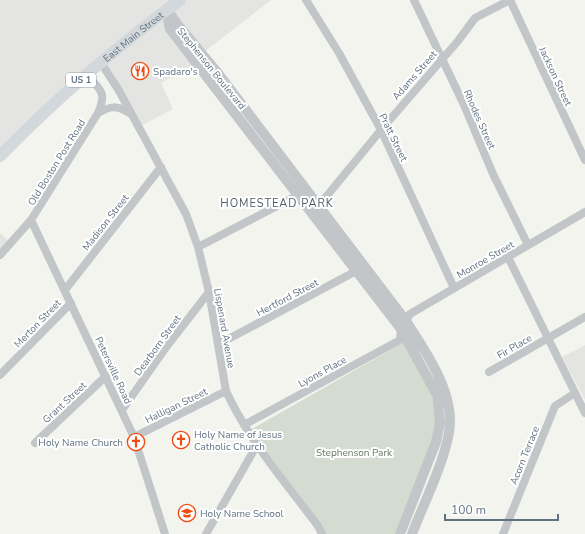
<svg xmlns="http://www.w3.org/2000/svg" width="585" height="534" font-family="'Nunito Sans',sans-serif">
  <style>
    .built { fill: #e4e5e3 }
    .green { fill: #d4dbd0 }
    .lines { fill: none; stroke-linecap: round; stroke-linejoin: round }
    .minor { stroke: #c2c6c9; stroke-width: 8 }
    .tertiary { stroke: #c2c6c9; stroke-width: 10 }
    .primary { stroke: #d2d8dc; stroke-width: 12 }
    .labels { text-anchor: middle; stroke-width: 4; stroke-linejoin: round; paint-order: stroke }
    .shield { fill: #fff; stroke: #909ca8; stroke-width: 1 }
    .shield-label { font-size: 9px; font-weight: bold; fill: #607282 }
    .street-label { font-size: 10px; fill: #607282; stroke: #fff }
    .poi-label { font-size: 10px; fill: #607282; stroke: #fff; text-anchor: start }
    .park-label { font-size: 10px; fill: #647960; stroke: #fff }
    .neighbourhood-label { font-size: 11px; letter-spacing: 1px; fill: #4f5c67; stroke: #fff }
  </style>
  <rect width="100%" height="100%" fill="#f4f4ef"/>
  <path class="built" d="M 0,0 L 271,0 L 208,49 L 192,66 L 161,83 L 173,109 L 141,126 L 105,63 L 0,155 Z
    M 0,233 L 10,242 L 0,252 Z
    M 585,345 L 585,400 L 562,357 Z"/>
  <path class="green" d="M 406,341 L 431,390 L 436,424 L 431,447 L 398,534 L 325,534 L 323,527 L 250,430 Z"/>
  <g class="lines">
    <path class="minor" d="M 306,0 L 339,53 L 381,130 L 454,288
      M 414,0 L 464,105 L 493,174 L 528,245
      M 101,63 L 118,89 L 186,214 L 198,247 L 209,292 L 226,391 C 249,441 286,483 318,526 L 322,534
      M 98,113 C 110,106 117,105 129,113
      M 316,209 L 381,130 L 458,41 L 475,18 L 510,0 L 585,160
      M 31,220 L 134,437 L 165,534
      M 198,247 L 302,193
      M 0,255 L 31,220 L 98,113 C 107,92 101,91 87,75
      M 508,257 L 585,413
      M 65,290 L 161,167
      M 219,344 L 360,269
      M 489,372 L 585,317
      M 0,375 L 71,303
      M 122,410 L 167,346 L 209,292
      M 244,425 L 400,340 L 401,329 L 410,314 L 585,212
      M 134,437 L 226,391
      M 35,443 L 106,376
      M 206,534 L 257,445
      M 503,534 L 555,406 L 575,393"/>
    <path class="tertiary" d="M 167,9 L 177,24 L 217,72 L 406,321 C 424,349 450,386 450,421 C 450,451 423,505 412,534
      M 167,13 L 170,29 L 401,329 L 437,395 L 440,423 L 436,442 L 400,534"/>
    <path class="primary" id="s1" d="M 0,156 C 55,100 116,47 180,0"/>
  </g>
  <defs>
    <symbol id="restaurant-ring" viewBox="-11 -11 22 22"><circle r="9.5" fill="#fff" stroke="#ef4d14" stroke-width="1.5"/><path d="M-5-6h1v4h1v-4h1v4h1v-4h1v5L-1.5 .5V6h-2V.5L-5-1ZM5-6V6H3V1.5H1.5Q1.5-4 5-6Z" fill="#ef4d14"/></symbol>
    <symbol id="church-ring" viewBox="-11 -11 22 22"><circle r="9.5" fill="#fff" stroke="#ef4d14" stroke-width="1.5"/><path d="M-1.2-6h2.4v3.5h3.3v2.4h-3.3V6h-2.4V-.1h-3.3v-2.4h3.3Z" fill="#ef4d14"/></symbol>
    <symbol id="school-ring" viewBox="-11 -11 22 22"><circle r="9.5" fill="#fff" stroke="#ef4d14" stroke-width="1.5"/><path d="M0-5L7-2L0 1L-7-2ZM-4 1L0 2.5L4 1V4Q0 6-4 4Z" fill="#ef4d14"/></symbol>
  </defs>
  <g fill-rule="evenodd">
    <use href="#restaurant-ring" x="130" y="61" width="20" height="20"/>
    <use href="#church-ring" x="171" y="430" width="20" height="20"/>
    <use href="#church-ring" x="126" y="432" width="20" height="20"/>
    <use href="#school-ring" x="177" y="503" width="20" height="20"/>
  </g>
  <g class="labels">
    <rect class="shield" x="66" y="73" width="30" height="14" rx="3"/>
    <g class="shield-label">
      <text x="81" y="83">US 1</text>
    </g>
    <g class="street-label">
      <text dy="4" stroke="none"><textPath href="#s1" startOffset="179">East Main Street</textPath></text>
      <text transform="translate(212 68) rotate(51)" y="4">Stephenson Boulevard</text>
      <text transform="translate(414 75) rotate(-49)" y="4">Adams Street</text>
      <text transform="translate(556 76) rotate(65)" y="4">Jackson Street</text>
      <text transform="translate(480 119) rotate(66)" y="4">Rhodes Street</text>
      <text transform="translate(394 137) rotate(64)" y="4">Pratt Street</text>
      <text transform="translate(56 162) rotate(-58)" y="4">Old Boston Post Road</text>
      <text transform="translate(105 222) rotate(-52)" y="4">Madison Street</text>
      <text transform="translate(485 259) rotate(-30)" y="4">Monroe Street</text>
      <text transform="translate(287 297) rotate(-28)" y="4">Hertford Street</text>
      <text transform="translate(37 323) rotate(-46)" y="4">Merton Street</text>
      <text transform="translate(225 328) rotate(80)" y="4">Lispenard Avenue</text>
      <text transform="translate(157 345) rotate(-54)" y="4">Dearborn Street</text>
      <text transform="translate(514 346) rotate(-30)" y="4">Fir Place</text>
      <text transform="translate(114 370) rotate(65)" y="4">Petersville Road</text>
      <text transform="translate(322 371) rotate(-29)" y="4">Lyons Place</text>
      <text transform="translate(64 402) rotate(-43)" y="4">Grant Street</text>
      <text transform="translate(176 405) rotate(-26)" y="4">Halligan Street</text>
      <text transform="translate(524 455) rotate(-68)" y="4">Acorn Terrace</text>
    </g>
    <g class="poi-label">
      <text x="153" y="75">Spadaro's</text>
      <text x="194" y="438">Holy Name of Jesus<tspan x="194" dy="12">Catholic Church</tspan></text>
      <text x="123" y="446" text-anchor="end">Holy Name Church</text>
      <text x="200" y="517">Holy Name School</text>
    </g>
    <g class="park-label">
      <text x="354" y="456">Stephenson Park</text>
    </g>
    <g class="neighbourhood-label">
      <text x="277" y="207">HOMESTEAD PARK</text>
    </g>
  </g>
  <path d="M445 514v6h113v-6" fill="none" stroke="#607282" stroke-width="2"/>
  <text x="451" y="514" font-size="12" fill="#607282" stroke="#ffffff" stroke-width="3" paint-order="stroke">100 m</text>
</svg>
